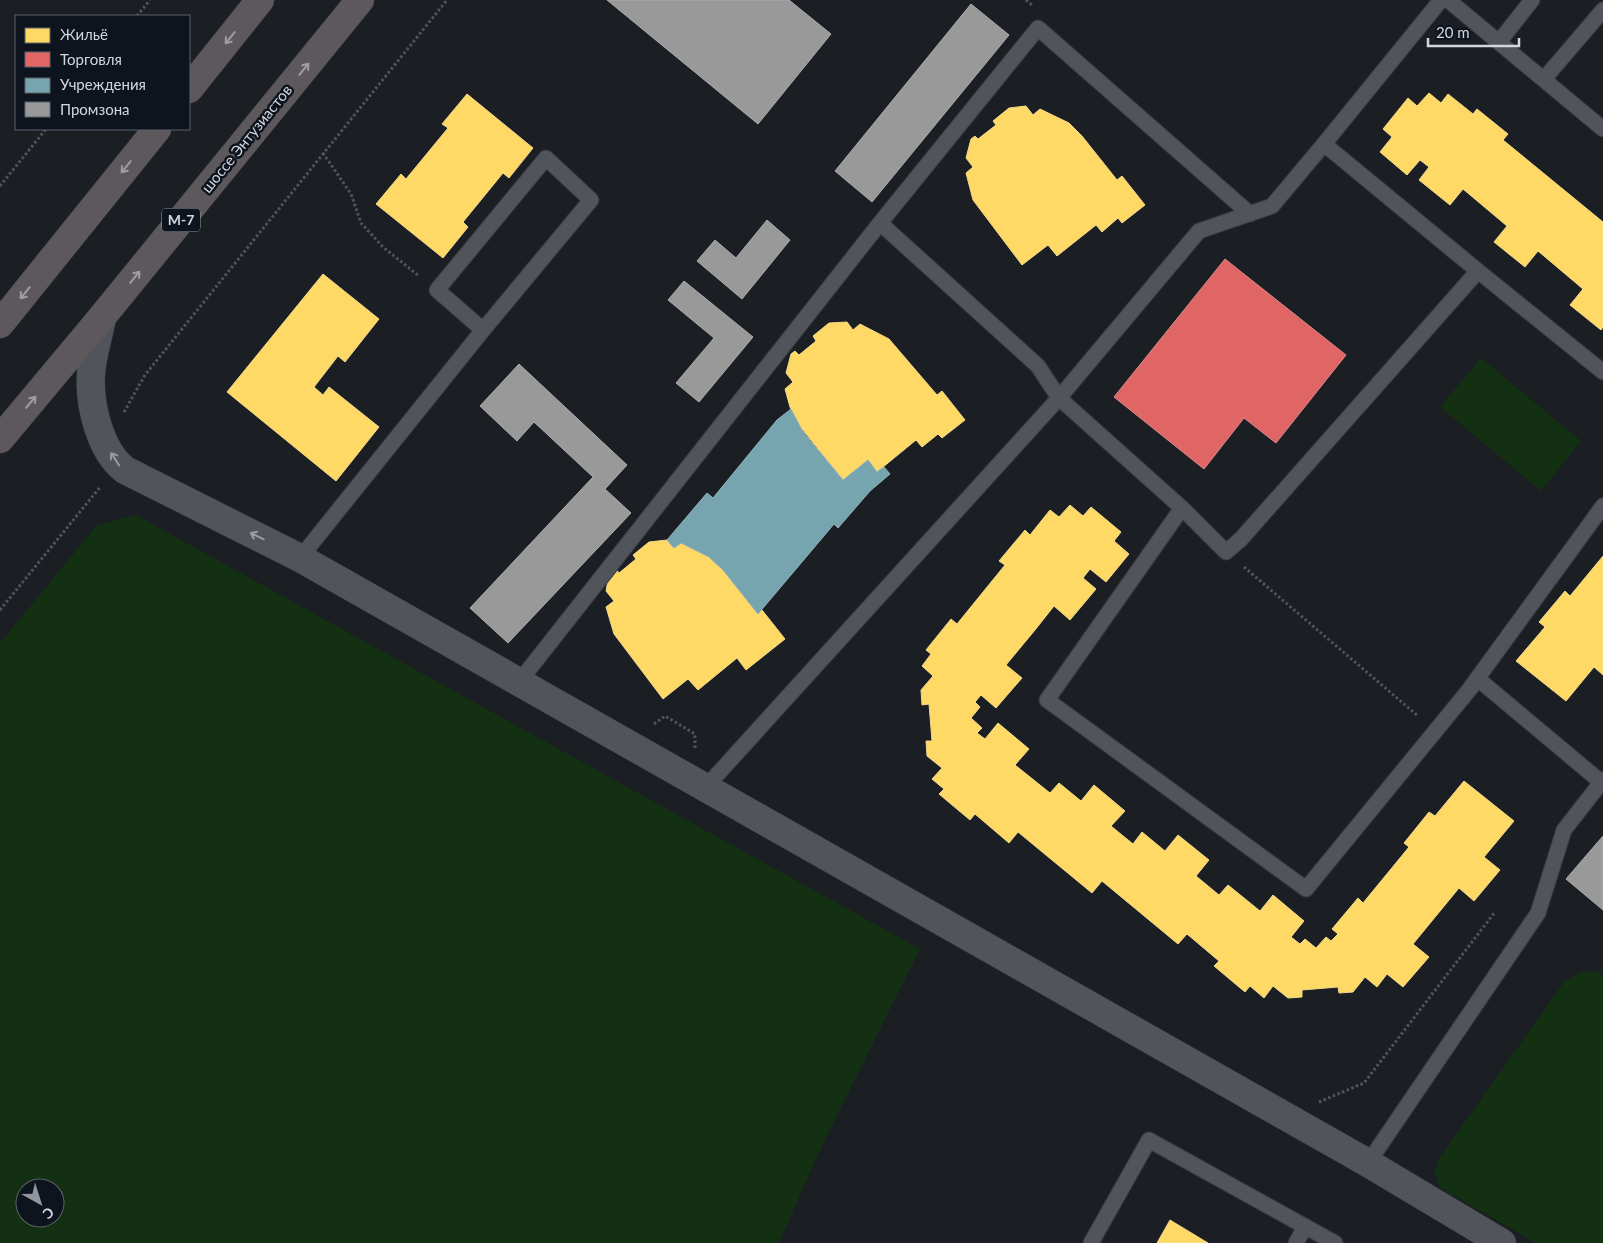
<svg xmlns="http://www.w3.org/2000/svg" width="1603" height="1243" font-family="Lato,sans-serif">
  <style>
    .green { fill: #133012; fill-rule: evenodd }
    .homes { fill: #ffd966; stroke: #f2d88a }
    .shops { fill: #e06666; stroke: #dc888a }
    .public { fill: #76a5af; stroke: #92b4bd }
    .industry { fill: #999; stroke: #aaacae }
    .lines { fill: none; stroke-linecap: round; stroke-linejoin: round }
    .service-casing { stroke: #373a3f; stroke-width: 17 }
    .minor-casing { stroke: #373a3f; stroke-width: 29 }
    .trunk-casing { stroke: #373a3f; stroke-width: 29 }
    .path { stroke: #525458; stroke-width: 3; stroke-dasharray: 2.5 2.5; stroke-linecap: butt }
    .service { stroke: #51545a; stroke-width: 15 }
    .minor { stroke: #51545a; stroke-width: 28 }
    .trunk { stroke: #5d585c; stroke-width: 28 }
    .oneway { stroke: #9d9ea4 }
    .oneway2 { stroke: #989ca3 }
    .labels { text-anchor: middle; stroke-width: 5; stroke-linejoin: round; paint-order: stroke }
    .shield { fill: #0e141e; stroke: #979ca4; stroke-width: 1 }
    .shield-label { font-size: 14px; font-weight: bold; fill: #d2d7de }
    .street-label { font-size: 15px; fill: #d2d7de; stroke: #0e141e }
  </style>
  <rect width="100%" height="100%" fill="#1b1f24"/>
  <path class="green" d="M 1481,358 L 1581,441 L 1541,491 L 1440,407 Z
    M 136,515 L 920,949 L 819,1152 L 779,1243 L 0,1243 L 0,643 L 97,525 ZM 25,1188 L 55,1188 L 55,1218 L 25,1218 Z
    M 1598,971 L 1603,976 L 1603,1243 L 1536,1243 L 1440,1188 L 1434,1172 L 1440,1157 L 1564,982 L 1580,972 Z"/>
  <path class="homes" d="M 1429,93 L 1441,103 L 1448,94 L 1473,114 L 1477,109 L 1508,134 L 1503,140 L 1603,222 L 1603,327 L 1601,330 L 1570,305 L 1583,289 L 1538,251 L 1525,267 L 1494,242 L 1507,226 L 1463,189 L 1450,205 L 1419,180 L 1429,167 L 1420,160 L 1407,175 L 1380,152 L 1392,137 L 1383,129 L 1408,98 L 1417,106 Z
    M 467,94 L 533,148 L 509,178 L 503,173 L 463,222 L 468,227 L 443,258 L 376,204 L 401,174 L 406,179 L 448,128 L 442,124 Z
    M 1026,106 L 1033,115 L 1040,109 L 1069,123 L 1082,136 L 1117,180 L 1122,176 L 1145,205 L 1122,223 L 1118,218 L 1102,232 L 1096,225 L 1057,256 L 1048,245 L 1022,265 L 973,200 L 966,173 L 973,167 L 966,158 L 971,139 L 975,136 L 978,139 L 996,125 L 993,121 L 1009,108 Z
    M 323,274 L 379,319 L 345,362 L 338,356 L 314,387 L 323,395 L 329,387 L 379,427 L 336,481 L 227,392 Z
    M 847,322 L 853,330 L 860,324 L 889,339 L 937,395 L 942,391 L 965,420 L 942,438 L 938,434 L 922,447 L 916,440 L 877,472 L 868,460 L 843,480 L 798,424 L 790,407 L 785,389 L 793,382 L 786,373 L 791,354 L 795,351 L 799,355 L 816,341 L 813,336 L 829,323 Z
    M 1070,505 L 1083,516 L 1091,507 L 1121,532 L 1114,541 L 1129,554 L 1106,582 L 1090,569 L 1083,578 L 1096,589 L 1070,620 L 1054,606 L 1035,630 L 1006,665 L 1022,678 L 996,708 L 981,695 L 975,702 L 980,707 L 971,718 L 982,728 L 977,733 L 985,739 L 998,723 L 1029,749 L 1015,765 L 1050,793 L 1059,783 L 1081,801 L 1094,785 L 1125,811 L 1111,826 L 1133,844 L 1142,832 L 1165,851 L 1178,835 L 1209,860 L 1196,876 L 1219,895 L 1228,885 L 1260,911 L 1273,895 L 1304,921 L 1291,937 L 1300,944 L 1305,939 L 1316,948 L 1326,937 L 1331,941 L 1338,934 L 1332,929 L 1358,898 L 1363,903 L 1409,847 L 1404,843 L 1429,812 L 1435,816 L 1464,781 L 1514,821 L 1484,857 L 1500,870 L 1474,901 L 1459,888 L 1413,944 L 1429,957 L 1403,987 L 1387,974 L 1377,987 L 1365,977 L 1353,992 L 1339,993 L 1338,987 L 1302,990 L 1302,997 L 1288,998 L 1273,986 L 1264,998 L 1250,986 L 1245,992 L 1214,966 L 1219,961 L 1187,934 L 1178,944 L 1102,881 L 1092,893 L 1018,832 L 1009,843 L 975,814 L 970,820 L 939,794 L 944,789 L 932,779 L 942,768 L 927,756 L 926,741 L 932,741 L 929,704 L 922,705 L 921,690 L 933,676 L 922,666 L 931,654 L 926,650 L 951,619 L 957,624 L 1005,565 L 999,561 L 1025,530 L 1030,535 L 1050,510 L 1059,517 Z
    M 667,540 L 674,548 L 681,543 L 709,557 L 723,570 L 758,614 L 762,610 L 785,639 L 746,670 L 737,658 L 698,690 L 688,679 L 663,699 L 614,634 L 606,607 L 614,601 L 606,591 L 608,580 L 616,569 L 619,573 L 636,559 L 633,555 L 649,542 Z
    M 1603,556 L 1603,675 L 1594,667 L 1566,701 L 1516,661 L 1545,627 L 1539,622 L 1565,591 L 1570,596 Z
    M 1170,1220 L 1208,1243 L 1157,1243 Z"/>
  <path class="shops" d="M 1225,259 L 1346,355 L 1276,443 L 1244,418 L 1204,469 L 1114,397 Z"/>
  <path class="public" d="M 791,409 L 803,432 L 843,480 L 868,460 L 877,472 L 884,467 L 890,474 L 870,491 L 838,528 L 834,524 L 758,614 L 723,570 L 709,557 L 681,543 L 674,548 L 667,540 L 707,493 L 713,498 L 777,420 Z"/>
  <path class="industry" d="M 607,0 L 789,0 L 831,34 L 758,124 Z
    M 971,4 L 1009,35 L 872,202 L 835,171 Z
    M 767,220 L 790,240 L 742,299 L 697,261 L 715,240 L 736,258 Z
    M 684,281 L 753,337 L 699,402 L 676,383 L 714,338 L 668,300 Z
    M 519,364 L 627,465 L 605,489 L 631,513 L 508,643 L 470,608 L 593,477 L 534,422 L 517,441 L 480,406 Z
    M 1603,836 L 1603,910 L 1566,879 Z"/>
  <g class="lines">
    <defs>
      <path id="service" d="M 1441,0 L 1324,144 L 1478,271
        M 1448,0 L 1603,129
        M 1499,42 L 1532,0
        M 1544,79 L 1603,10
        M 880,223 L 1038,366 L 1059,398 L 1199,231 L 1272,206 L 1324,144
        M 1182,508 L 1047,700 L 1306,889 L 1478,679 L 1601,782
        M 300,558 L 483,330 L 437,290 L 546,158 L 591,200 L 483,330
        M 519,682 L 880,223 L 1038,28 L 1250,214
        M 1471,687 L 1603,506
        M 705,788 L 1059,398 L 1182,508 L 1226,552 L 1241,539 L 1478,271 L 1603,372
        M 1368,1163 L 1538,913 L 1564,830 L 1603,780
        M 1091,1243 L 1149,1140 L 1335,1243
        M 1296,1243 L 1305,1227"/>
      <path id="minor" d="M 102,317 C 99,336 92,356 91,374 C 89,405 100,451 125,470 L 300,558 L 1368,1163 L 1502,1243"/>
      <path id="trunk" d="M 189,89 L 260,0
        M 0,324 L 157,129
        M 0,439 L 102,317 L 360,0"/>
    </defs>
    <use href="#service" class="service-casing"/>
    <use href="#minor" class="minor-casing"/>
    <use href="#trunk" class="trunk-casing"/>
    <path class="path" d="M 1026,0 L 1032,5
      M 137,16 L 150,0
      M 323,153 L 351,194 L 361,223 L 383,247 L 419,276
      M 0,186 L 46,129
      M 124,412 L 145,375 L 447,0
      M 1244,567 L 1418,716
      M 0,610 L 101,486
      M 654,724 L 665,716 L 695,734 L 695,748
      M 1319,1102 L 1364,1083 L 1495,912"/>
    <use href="#service" class="service"/>
    <use href="#minor" class="minor"/>
    <use href="#trunk" class="trunk"/>
  </g>
  <defs><path id="oneway-shaft" d="M-6 0H5M1.5-3L5.5 0L1.5 3" fill="none" stroke-width="1.6" stroke-linecap="round" stroke-linejoin="round" transform="scale(1.25)"/></defs>
  <g class="oneway">
    <use href="#oneway-shaft" transform="translate(230 38) rotate(129)"/>
    <use href="#oneway-shaft" transform="translate(304 69) rotate(-51)"/>
    <use href="#oneway-shaft" transform="translate(126 167) rotate(129)"/>
    <use href="#oneway-shaft" transform="translate(135 277) rotate(-51)"/>
    <use href="#oneway-shaft" transform="translate(25 293) rotate(129)"/>
    <use href="#oneway-shaft" transform="translate(31 402) rotate(-50)"/>
  </g>
  <g class="oneway2">
    <use href="#oneway-shaft" transform="translate(115 459) rotate(-123)"/>
    <use href="#oneway-shaft" transform="translate(257 536) rotate(-154)"/>
  </g>
  <g class="labels">
    <rect class="shield" x="162" y="208.5" width="38" height="23" rx="4"/>
    <g class="shield-label">
      <text x="181" y="225">М-7</text>
    </g>
    <g class="street-label">
      <text transform="translate(247 139) rotate(-51)" y="5">шоссе Энтузиастов</text>
    </g>
  </g>
  <rect x="15" y="15" width="175" height="115" fill="#0e141e" stroke="#5c626b"/>
  <rect x="25" y="28" width="25" height="15" fill="#ffd966" stroke="#5c626b"/>
  <text x="60" y="40" font-size="15" fill="#d2d7de">Жильё</text>
  <rect x="25" y="52" width="25" height="15" fill="#e06666" stroke="#5c626b"/>
  <text x="60" y="65" font-size="15" fill="#d2d7de">Торговля</text>
  <rect x="25" y="78" width="25" height="15" fill="#76a5af" stroke="#5c626b"/>
  <text x="60" y="90" font-size="15" fill="#d2d7de">Учреждения</text>
  <rect x="25" y="102" width="25" height="15" fill="#999999" stroke="#5c626b"/>
  <text x="60" y="115" font-size="15" fill="#d2d7de">Промзона</text>
  <g transform="translate(40 1203) rotate(141)"><circle r="24" fill="#0e141e" stroke="#5c626b"/>
  <path d="M0-4L9 19L0 12L-9 19Z" fill="#92979d"/>
  <text y="-8" font-size="14" font-weight="bold" text-anchor="middle" fill="#d2d7de">С</text>
  </g>
  <path d="M1428 38v8h91v-8" fill="none" stroke="#d2d7de" stroke-width="2.5"/>
  <text x="1436" y="38" font-size="15" fill="#d2d7de" stroke="#0e141e" stroke-width="4" paint-order="stroke">20 m</text>
</svg>
